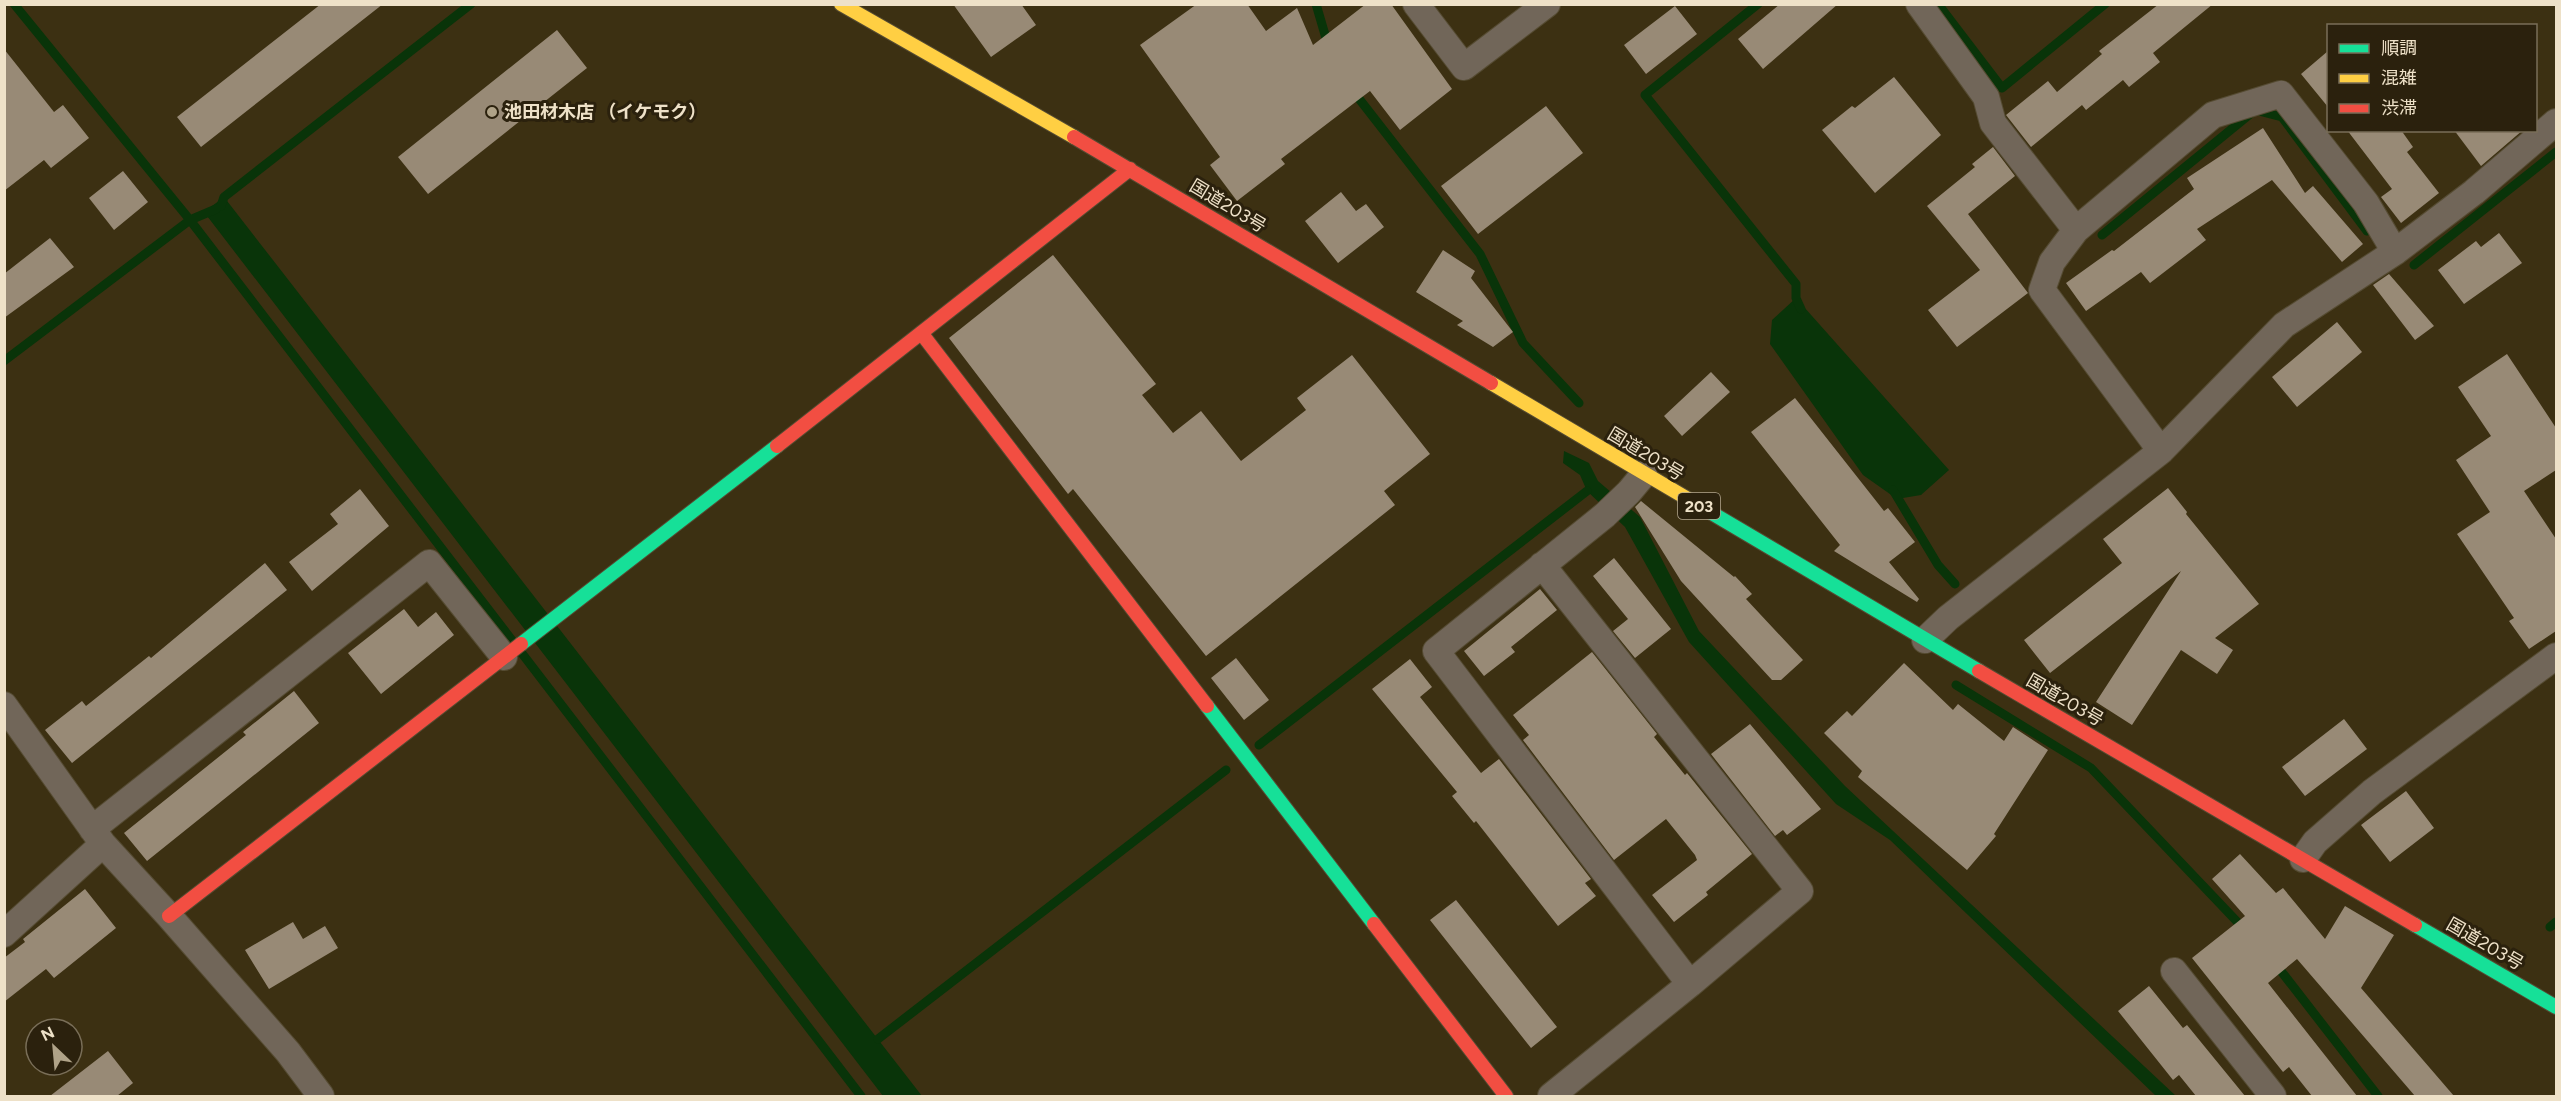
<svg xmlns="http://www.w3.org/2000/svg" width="2561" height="1101" font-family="Figtree,'Noto Sans JP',sans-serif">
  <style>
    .water { fill: #093409 }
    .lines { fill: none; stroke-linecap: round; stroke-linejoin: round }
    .stream { stroke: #093409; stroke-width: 9 }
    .building { fill: #988a76 }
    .street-casing { stroke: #554b32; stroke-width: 28 }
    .fast-casing { stroke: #554b32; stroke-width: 16 }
    .slow-casing { stroke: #554b32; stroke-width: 16 }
    .jam-casing { stroke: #554b32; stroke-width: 16 }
    .street { stroke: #716659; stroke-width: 26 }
    .fast { stroke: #16e098; stroke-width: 14 }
    .slow { stroke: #ffcf43; stroke-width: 14 }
    .jam { stroke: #f24e42; stroke-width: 14 }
    .poi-dot { fill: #b0a388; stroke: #2b210d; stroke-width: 2 }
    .labels { text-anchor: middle; stroke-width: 6; stroke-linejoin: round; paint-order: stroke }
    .shield { fill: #2b210d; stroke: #b4a790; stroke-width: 1.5 }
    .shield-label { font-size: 16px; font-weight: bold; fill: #eee1c8 }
    .poi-label { font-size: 18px; font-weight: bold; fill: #eee1c8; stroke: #2b210d; text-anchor: start }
    .street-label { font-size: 18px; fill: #eee1c8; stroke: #2b210d }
  </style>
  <rect width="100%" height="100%" fill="#3c3012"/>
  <path class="water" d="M 224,197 L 922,1096 L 883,1096 L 204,212 Z
    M 1796,298 L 1949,470 L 1921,495 L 1897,499 L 1863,475 L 1770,344 L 1772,320 Z
    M 1564,451 L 1589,463 L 1598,481 L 1640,517 L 1699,631 L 1845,786 L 2176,1096 L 2156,1096 L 1890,840 L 1836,804 L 1689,642 L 1625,527 L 1587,491 L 1580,475 L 1563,463 Z"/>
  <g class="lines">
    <path class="stream" d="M 14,4 L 190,220 L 861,1096
      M 1316,4 L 1328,45
      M 1758,4 L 1645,95 L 1796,284 L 1796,298 L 1801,309
      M 1938,4 L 2002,88 L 2105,4
      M 1353,91 L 1480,254 L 1523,343 L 1579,403
      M 221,206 L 224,197 L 471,4
      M 2102,235 L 2255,110 L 2282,117 L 2367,231
      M 2414,265 L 2556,152
      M 4,361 L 190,220 L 216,209
      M 1893,490 L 1938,565 L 1955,584
      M 1956,685 L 2091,768 L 2245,930
      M 1259,745 L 1587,491
      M 2550,927 L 2556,922
      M 2274,962 L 2378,1096
      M 878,1039 L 1226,770"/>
  </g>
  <path class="building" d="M 321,4 L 383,4 L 201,147 L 177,117 Z
    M 953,4 L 1021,4 L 1036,25 L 991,57 Z
    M 1197,4 L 1247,4 L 1266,31 L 1297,8 L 1313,45 L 1366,4 L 1391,4 L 1452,89 L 1400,130 L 1370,91 L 1281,159 L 1285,164 L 1237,201 L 1210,165 L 1220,157 L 1140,45 Z
    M 1780,4 L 1838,4 L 1763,69 L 1738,39 Z
    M 2159,4 L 2213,4 L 2153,53 L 2160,62 L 2129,87 L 2123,80 L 2086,110 L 2082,105 L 2031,147 L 2006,115 L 2048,81 L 2057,92 L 2102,54 L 2099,51 Z
    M 1675,6 L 1697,34 L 1646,74 L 1624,45 Z
    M 557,30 L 587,68 L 428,194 L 398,157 Z
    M 4,49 L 54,112 L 63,105 L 89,138 L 51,168 L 44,160 L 4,191 Z
    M 2328,51 L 2328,107 L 2301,74 Z
    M 1894,77 L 1941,135 L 1875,193 L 1822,130 L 1852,106 L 1855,108 Z
    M 1546,106 L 1583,153 L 1478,234 L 1441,186 Z
    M 2263,128 L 2305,193 L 2313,186 L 2363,244 L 2342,262 L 2272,180 L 2197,229 L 2206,240 L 2150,283 L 2141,272 L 2086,311 L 2066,283 L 2112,250 L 2114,251 L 2194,189 L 2187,178 Z
    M 2347,130 L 2401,130 L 2413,147 L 2407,152 L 2439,193 L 2401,223 L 2381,197 L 2392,189 Z
    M 2454,130 L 2523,130 L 2481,166 Z
    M 1993,147 L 2015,176 L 1968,214 L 2028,293 L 1957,347 L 1928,310 L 1980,270 L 1927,206 L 1975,167 L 1972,164 Z
    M 123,171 L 148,202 L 114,230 L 89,198 Z
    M 1341,192 L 1356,211 L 1366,204 L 1384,227 L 1338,263 L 1305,221 Z
    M 2499,233 L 2522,263 L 2464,304 L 2438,270 L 2476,241 L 2481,247 Z
    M 50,238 L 74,267 L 4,318 L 4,274 Z
    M 1443,250 L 1475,271 L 1471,278 L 1513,332 L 1493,347 L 1457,325 L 1463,321 L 1416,292 Z
    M 1053,255 L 1156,384 L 1142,395 L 1173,433 L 1201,411 L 1241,461 L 1306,410 L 1297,398 L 1352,355 L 1430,454 L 1384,491 L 1395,505 L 1206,656 L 1073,489 L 1068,494 L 949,338 Z
    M 2389,274 L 2434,326 L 2415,340 L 2373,285 Z
    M 2337,322 L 2362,352 L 2297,407 L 2272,377 Z
    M 2507,354 L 2556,428 L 2556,470 L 2524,491 L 2556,539 L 2556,631 L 2529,649 L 2509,621 L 2514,618 L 2457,534 L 2490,512 L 2456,460 L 2491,436 L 2458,387 Z
    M 1711,372 L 1730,392 L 1682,436 L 1664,416 Z
    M 1795,398 L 1884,511 L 1888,508 L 1915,542 L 1889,562 L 1919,599 L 1917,602 L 1834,551 L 1840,545 L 1751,432 Z
    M 2168,488 L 2187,512 L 2186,514 L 2259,604 L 2215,638 L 2233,650 L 2217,674 L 2181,650 L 2132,725 L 2096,702 L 2181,571 L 2050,673 L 2024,640 L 2122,563 L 2103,539 Z
    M 360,489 L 389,526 L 312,591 L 289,562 L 338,524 L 330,514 Z
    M 1641,501 L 1734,577 L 1735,576 L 1752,594 L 1746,599 L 1803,660 L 1781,680 L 1772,680 L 1681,581 L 1635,507 Z
    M 1614,558 L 1671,629 L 1635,658 L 1613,631 L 1628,619 L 1593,576 Z
    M 265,563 L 287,590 L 72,763 L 45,730 L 82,701 L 86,706 L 149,656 L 151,658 Z
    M 1540,589 L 1557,610 L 1511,647 L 1515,652 L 1484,676 L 1464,651 Z
    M 404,609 L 418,627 L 436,612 L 454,635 L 381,694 L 348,653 Z
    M 1592,652 L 1657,734 L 1654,737 L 1685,775 L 1687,773 L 1752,854 L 1706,892 L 1708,895 L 1674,922 L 1652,895 L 1697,860 L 1695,855 L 1666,819 L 1614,860 L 1523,740 L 1529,735 L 1513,715 Z
    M 1236,658 L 1269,700 L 1244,720 L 1211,678 Z
    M 1410,659 L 1432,687 L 1420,697 L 1481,773 L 1499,759 L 1591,879 L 1585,883 L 1596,896 L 1558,926 L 1476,821 L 1474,823 L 1452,796 L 1457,792 L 1372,689 Z
    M 1904,663 L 1953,710 L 1958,704 L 2004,741 L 2013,727 L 2048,750 L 1994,834 L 1996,836 L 1967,870 L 1858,777 L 1862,771 L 1824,733 L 1847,711 L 1852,716 Z
    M 294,691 L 319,723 L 147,861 L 124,833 L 246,735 L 243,732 Z
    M 2344,719 L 2367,749 L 2305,796 L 2282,767 Z
    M 1750,724 L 1821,809 L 1787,835 L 1783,830 L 1775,836 L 1711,754 Z
    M 2406,791 L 2434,828 L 2390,862 L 2361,825 Z
    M 2240,854 L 2276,893 L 2283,888 L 2325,939 L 2345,906 L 2394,935 L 2361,988 L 2454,1096 L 2415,1096 L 2297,959 L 2268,983 L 2357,1096 L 2312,1096 L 2289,1067 L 2283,1072 L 2192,958 L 2245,916 L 2212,879 Z
    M 85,889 L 116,928 L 54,978 L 46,969 L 4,1002 L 4,958 L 25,942 L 23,939 Z
    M 1456,900 L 1557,1027 L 1531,1048 L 1430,920 Z
    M 293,922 L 303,939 L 325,926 L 338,948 L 269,989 L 245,950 Z
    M 2149,986 L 2183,1028 L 2187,1025 L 2245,1096 L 2196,1096 L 2179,1075 L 2173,1080 L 2118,1011 Z
    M 108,1051 L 133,1083 L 117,1096 L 50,1096 Z"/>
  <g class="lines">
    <defs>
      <path id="street" d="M 1416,4 L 1464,67 L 1547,4
        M 1919,4 L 1986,97 L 1993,123 L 2076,230 L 2052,262 L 2042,290 L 2161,451
        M 2076,230 L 2213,115 L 2281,94 L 2366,203 L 2395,252
        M 1542,565 L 1800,891 L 1690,984
        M 1925,640 L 1948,618 L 2161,451 L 2284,325 L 2395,252 L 2474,192 L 2556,122
        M 4,705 L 103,844 L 169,916 L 288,1052 L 321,1096
        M 92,829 L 429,563 L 504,657
        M 2303,859 L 2315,842 L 2372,792 L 2556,656
        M 4,934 L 103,844
        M 2174,971 L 2273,1096
        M 1551,1096 L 1690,984 L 1436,651 L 1605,515 L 1629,492 L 1644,474"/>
      <path id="fast" d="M 1710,512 L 1979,671
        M 521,644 L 777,446
        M 1207,706 L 1374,924
        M 2415,925 L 2556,1007"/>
      <path id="slow" d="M 841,4 L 1074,137
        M 1491,383 L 1710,512"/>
      <path id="jam" d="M 1074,137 L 1491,383
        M 922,334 L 1207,706
        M 777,446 L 1130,169
        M 1979,671 L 2415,925
        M 169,916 L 521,644
        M 1374,924 L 1506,1096"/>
    </defs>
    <use href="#street" class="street-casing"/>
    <use href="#fast" class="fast-casing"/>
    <use href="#slow" class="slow-casing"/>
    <use href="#jam" class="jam-casing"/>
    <use href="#street" class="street"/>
    <use href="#fast" class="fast"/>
    <use href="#slow" class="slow"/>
    <use href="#jam" class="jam"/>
  </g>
  <circle class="poi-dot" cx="492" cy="112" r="6"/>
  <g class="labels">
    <rect class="shield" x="1678" y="493" width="42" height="26" rx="4.5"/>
    <g class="shield-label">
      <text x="1699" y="512">203</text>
    </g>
    <g class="poi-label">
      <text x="504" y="118">池田材木店 （イケモク）</text>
    </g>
    <g class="street-label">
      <text transform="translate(1228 206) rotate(31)" y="6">国道203号</text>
      <text transform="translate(1646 454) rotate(31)" y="6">国道203号</text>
      <text transform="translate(2065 700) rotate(30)" y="6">国道203号</text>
      <text transform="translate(2485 944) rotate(30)" y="6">国道203号</text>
    </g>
  </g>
  <rect width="2561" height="1101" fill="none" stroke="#eee1c8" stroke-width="12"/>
  <rect x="2327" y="24" width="210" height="108" fill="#2b210d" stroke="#796e58" stroke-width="1.5"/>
  <rect x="2339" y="44" width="30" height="9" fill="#16e098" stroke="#796e58" stroke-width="1.5"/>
  <text x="2381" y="54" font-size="18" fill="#eee1c8">順調</text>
  <rect x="2339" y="74" width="30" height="9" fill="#ffcf43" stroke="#796e58" stroke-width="1.5"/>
  <text x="2381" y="84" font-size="18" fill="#eee1c8">混雑</text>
  <rect x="2339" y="104" width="30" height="9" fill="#f24e42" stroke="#796e58" stroke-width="1.5"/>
  <text x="2381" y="114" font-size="18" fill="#eee1c8">渋滞</text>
  <g transform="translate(54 1047) rotate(334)"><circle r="28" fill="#2b210d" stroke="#796e58" stroke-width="1.5"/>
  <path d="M0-4.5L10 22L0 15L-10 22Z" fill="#b0a388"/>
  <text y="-9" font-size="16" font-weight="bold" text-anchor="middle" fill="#eee1c8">N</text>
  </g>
</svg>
